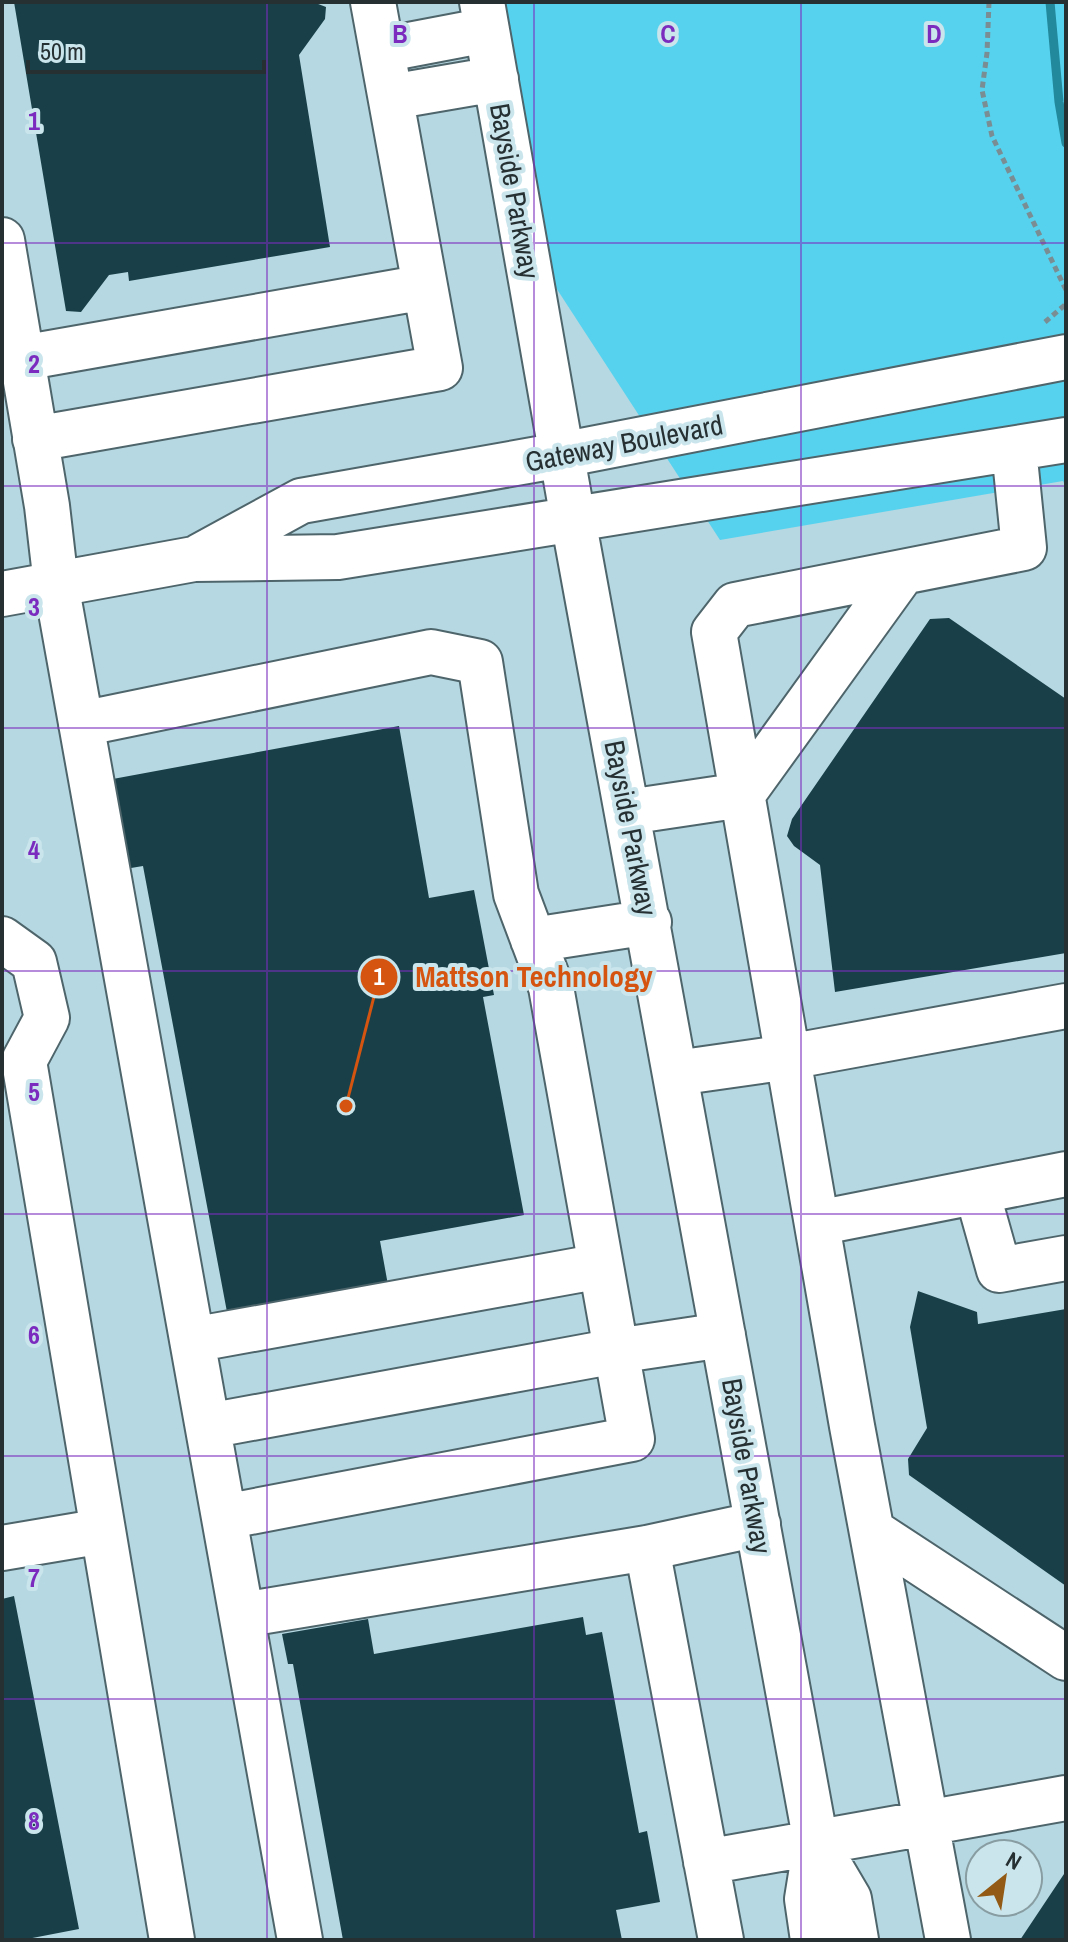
<svg xmlns="http://www.w3.org/2000/svg" width="1068" height="1942" font-family="'Archivo Narrow',sans-serif">
  <style>
    .built { fill: #b6d8e2; fill-rule: evenodd }
    .green { fill: #57d2ee }
    .lines { fill: none; stroke-linecap: round; stroke-linejoin: round }
    .stream { stroke: #22889c; stroke-width: 9 }
    .building { fill: #194049 }
    .minor-casing { stroke: #4e656b; stroke-width: 48 }
    .path { stroke: #7a8d92; stroke-width: 5; stroke-dasharray: 6 4; stroke-linecap: butt }
    .minor { stroke: #fff; stroke-width: 44 }
    .grid { fill: none; stroke: #7b2cbf; stroke-width: 2; stroke-opacity: 0.55 }
    .labels { text-anchor: middle; stroke-width: 8; stroke-linejoin: round; paint-order: stroke }
    .street-label { font-size: 28px; fill: #263033; stroke: #cae5ec }
    .grid-label { font-size: 26px; text-anchor: middle; font-weight: bold; fill: #7b2cbf; stroke: #cae5ec; stroke-width: 8; stroke-linejoin: round; paint-order: stroke }
    .leader { fill: none; stroke: #d55510; stroke-width: 3 }
    .callout-dot { fill: #d55510; stroke: #cae5ec; stroke-width: 3 }
    .mark-label { font-size: 24px; text-anchor: middle; font-weight: bold; fill: #fff }
    .callout-label { font-size: 30px; text-anchor: middle; font-weight: bold; fill: #d55510; stroke: #cae5ec; stroke-width: 8; stroke-linejoin: round; paint-order: stroke }
  </style>
  <rect width="100%" height="100%" fill="#cae5ec"/>
  <path class="built" d="M 2,2 L 1066,2 L 1066,1940 L 2,1940 ZM 980,1854 L 1028,1854 L 1028,1902 L 980,1902 Z"/>
  <path class="green" d="M 482,2 L 1066,2 L 1066,487 L 1063,481 L 720,540 L 523,237 Z"/>
  <g class="lines">
    <path class="stream" d="M 1050,2 L 1059,102 L 1066,143"/>
  </g>
  <path class="building" d="M 14,2 L 313,2 L 326,7 L 325,19 L 299,55 L 330,247 L 129,281 L 128,272 L 109,275 L 81,312 L 66,311 Z
    M 949,618 L 1066,699 L 1066,953 L 835,992 L 820,865 L 794,846 L 787,836 L 792,819 L 930,619 Z
    M 399,726 L 429,898 L 474,890 L 494,995 L 483,997 L 524,1215 L 380,1241 L 388,1285 L 227,1312 L 143,866 L 119,870 L 102,781 Z
    M 918,1291 L 977,1312 L 978,1324 L 1066,1309 L 1066,1586 L 909,1475 L 908,1459 L 927,1428 L 910,1327 Z
    M 14,1596 L 79,1929 L 22,1940 L 2,1940 L 2,1599 Z
    M 583,1617 L 586,1635 L 602,1632 L 639,1833 L 647,1831 L 660,1902 L 616,1910 L 622,1940 L 343,1940 L 293,1664 L 288,1664 L 282,1634 L 368,1619 L 374,1654 Z
    M 1066,1871 L 1066,1940 L 1020,1940 Z"/>
  <g class="lines">
    <defs>
      <path id="minor" d="M 482,2 L 573,519 L 816,1843 L 807,1899 L 813,1940
        M 382,50 L 487,30
        M 391,97 L 496,79
        M 2,240 L 47,506 L 56,584 L 300,1940
        M 22,358 L 425,287
        M 35,439 L 440,368 L 373,2
        M 200,556 L 301,501 L 561,455 L 1066,357
        M 2,594 L 194,559 L 338,557 L 1066,440
        M 81,724 L 431,652 L 480,662 L 516,894 L 551,987 L 632,1439 L 224,1517
        M 628,812 L 742,795 L 903,572
        M 2,939 L 34,962 L 47,1018 L 24,1061 L 172,1940
        M 533,940 L 649,922
        M 676,1073 L 788,1057 L 1066,1006
        M 977,1192 L 999,1270 L 1066,1258
        M 817,1223 L 1066,1174
        M 192,1340 L 601,1266
        M 208,1426 L 616,1351 L 723,1335
        M 872,1531 L 1066,1658
        M 2,1548 L 103,1531
        M 647,1548 L 721,1940
        M 242,1615 L 647,1548 L 758,1524
        M 816,1843 L 849,1899 L 856,1940
        M 706,1862 L 1066,1798
        M 948,1940 L 852,1426 L 714,632 L 735,605 L 1024,548 L 1014,449"/>
    </defs>
    <use href="#minor" class="minor-casing"/>
    <path class="path" d="M 989,2 L 987,53 L 982,90 L 992,136 L 1066,290
      M 1045,322 L 1066,304"/>
    <use href="#minor" class="minor"/>
  </g>
  <path class="grid" d="M 267,2 L 267,1940M 534,2 L 534,1940M 801,2 L 801,1940M 2,243 L 1066,243M 2,486 L 1066,486M 2,728 L 1066,728M 2,971 L 1066,971M 2,1214 L 1066,1214M 2,1456 L 1066,1456M 2,1699 L 1066,1699"/>
  <g class="labels">
    <g class="street-label">
      <text transform="translate(515 191) rotate(80)" y="10">Bayside Parkway</text>
      <text transform="translate(624 443) rotate(-11)" y="10">Gateway Boulevard</text>
      <text transform="translate(631 828) rotate(79)" y="10">Bayside Parkway</text>
      <text transform="translate(747 1466) rotate(80)" y="10">Bayside Parkway</text>
    </g>
  </g>
  <g class="grid-label">
    <text x="400" y="43">B</text>
    <text x="668" y="43">C</text>
    <text x="934" y="43">D</text>
    <text x="34" y="130">1</text>
    <text x="34" y="373">2</text>
    <text x="34" y="616">3</text>
    <text x="34" y="859">4</text>
    <text x="34" y="1101">5</text>
    <text x="34" y="1344">6</text>
    <text x="34" y="1587">7</text>
    <text x="34" y="1830">8</text>
  </g>
  <path class="leader" d="M346 1106L379 977"/>
  <g class="callout-dot">
    <circle cx="346" cy="1106" r="8"/>
    <circle cx="379" cy="977" r="20"/>
  </g>
  <g class="mark-label">
    <text x="379" y="985">1</text>
  </g>
  <g class="callout-label">
    <text x="534" y="987">Mattson Technology</text>
  </g>
  <rect width="1068" height="1942" fill="none" stroke="#263033" stroke-width="8"/>
  <g transform="translate(1004 1878) rotate(30)"><circle r="38" fill="#cae5ec" stroke="#889da2" stroke-width="2"/>
  <path d="M0-6L14 30L0 20L-14 30Z" fill="#925a14"/>
  <text y="-12" font-size="22" font-weight="bold" text-anchor="middle" fill="#263033">N</text>
  </g>
  <path d="M28 60v12h236v-12" fill="none" stroke="#263033" stroke-width="4"/>
  <text x="40" y="60" font-size="24" fill="#263033" stroke="#cae5ec" stroke-width="6" paint-order="stroke">50 m</text>
</svg>
